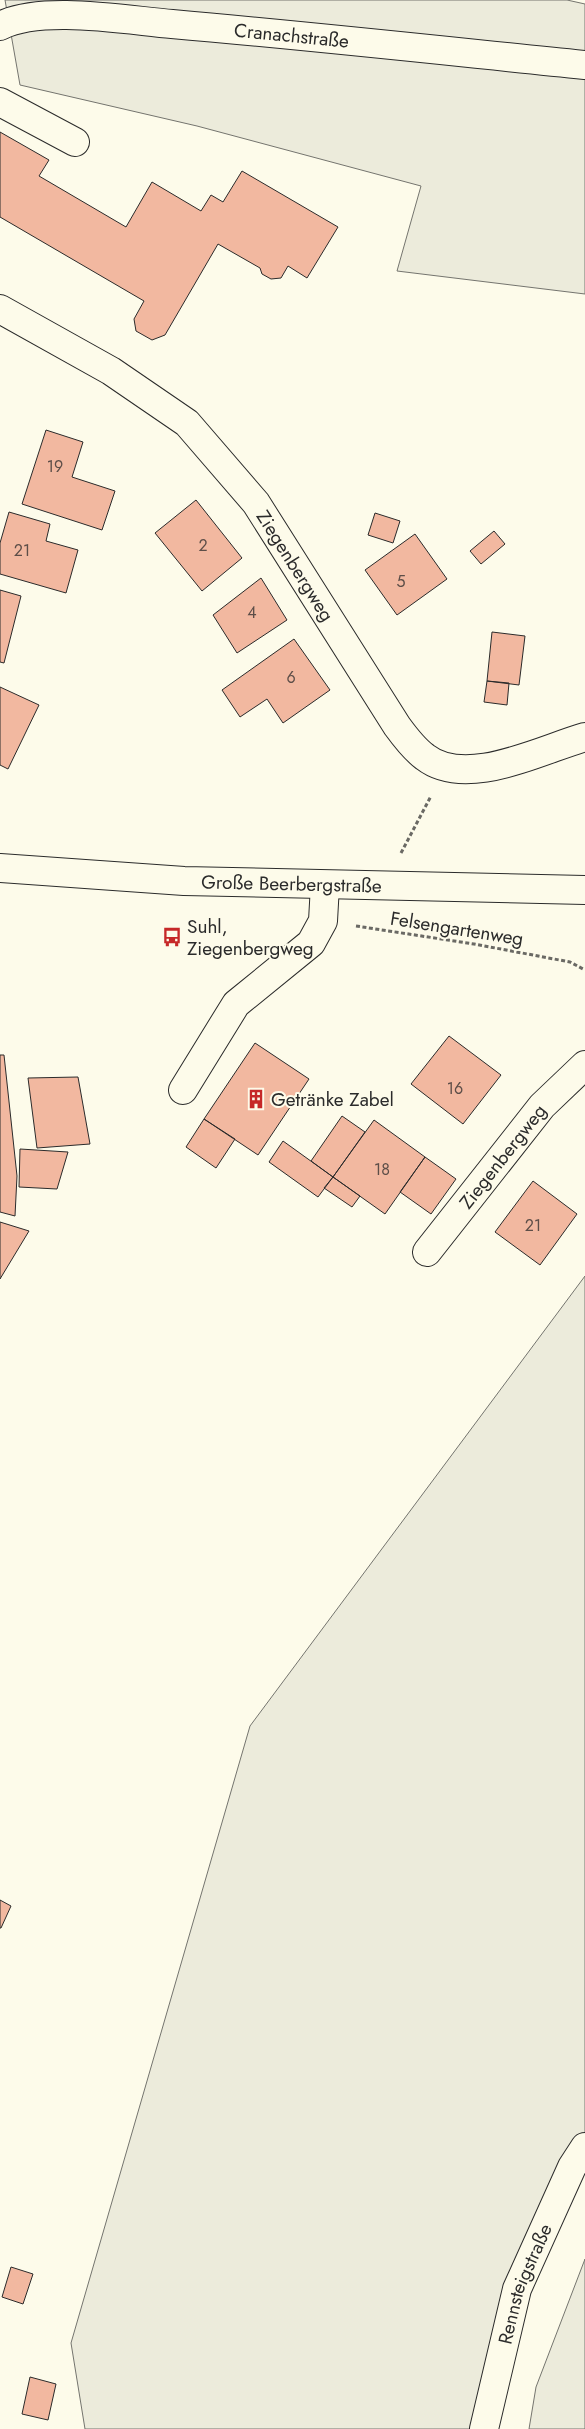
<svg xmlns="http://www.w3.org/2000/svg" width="585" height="2429" font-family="Jost,sans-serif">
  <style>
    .green { fill: #ecebdb; stroke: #74746e }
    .building { fill: #f2b8a0; stroke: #2b2b2b }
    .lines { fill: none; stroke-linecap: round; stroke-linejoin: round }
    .minor-casing { stroke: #2b2b2b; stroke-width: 30 }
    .path { stroke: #6a6964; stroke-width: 3; stroke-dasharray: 4 2.5; stroke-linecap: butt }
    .minor { stroke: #fdfbea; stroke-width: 28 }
    .labels { text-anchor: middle; stroke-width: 4; stroke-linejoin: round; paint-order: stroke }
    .number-label { font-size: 16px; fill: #5d4e48 }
    .street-label { font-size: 19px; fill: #2b2b2b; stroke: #fdfbea }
    .poi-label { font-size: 19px; fill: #2b2b2b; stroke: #fdfbea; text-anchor: start }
  </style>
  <rect width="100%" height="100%" fill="#fdfbea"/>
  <path class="green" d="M 5,0 L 567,0 L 585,4 L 585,294 L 397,271 L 421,186 L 197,126 L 20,85 Z
    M 585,1276 L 585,2147 L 572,2167 L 484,2429 L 85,2429 L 71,2343 L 250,1726 Z
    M 585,2259 L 585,2429 L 529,2429 L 536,2387 Z"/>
  <path class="building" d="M 0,132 L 49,160 L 39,176 L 126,227 L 152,182 L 201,211 L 211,195 L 223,202 L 242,171 L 338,227 L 307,278 L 288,266 L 281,278 L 271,279 L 262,274 L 260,268 L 218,244 L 165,335 L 152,340 L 136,331 L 134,319 L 144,301 L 0,217 Z
    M 46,430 L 83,442 L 72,477 L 115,491 L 102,530 L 22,504 Z
    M 196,500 L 242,558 L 202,591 L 155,533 Z
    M 9,512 L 50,524 L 46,541 L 78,550 L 66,593 L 0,574 L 0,543 Z
    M 375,513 L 400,521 L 393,543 L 368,535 Z
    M 494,531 L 505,544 L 481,564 L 470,551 Z
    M 415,534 L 447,579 L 397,615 L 365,570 Z
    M 261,578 L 287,620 L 237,653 L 213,615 Z
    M 0,590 L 21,596 L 4,663 L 0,662 Z
    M 492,632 L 525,636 L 519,685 L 487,681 Z
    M 294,639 L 330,690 L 283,723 L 267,699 L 240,717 L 222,690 Z
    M 487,681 L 509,683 L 507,705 L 484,702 Z
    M 0,687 L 39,705 L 8,769 L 0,765 Z
    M 449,1036 L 501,1075 L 463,1124 L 411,1084 Z
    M 255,1043 L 309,1079 L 258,1155 L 204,1119 Z
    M 0,1055 L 4,1055 L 17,1176 L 15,1216 L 0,1212 Z
    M 78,1077 L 90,1144 L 37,1148 L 28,1078 Z
    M 342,1116 L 365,1132 L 333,1177 L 311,1161 Z
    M 204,1119 L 235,1139 L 216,1168 L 186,1147 Z
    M 374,1120 L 425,1157 L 385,1214 L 333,1177 Z
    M 283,1141 L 333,1177 L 318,1197 L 269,1162 Z
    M 20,1149 L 68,1152 L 57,1189 L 19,1187 Z
    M 425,1157 L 456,1179 L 431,1214 L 400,1192 Z
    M 333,1177 L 360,1196 L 352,1207 L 324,1188 Z
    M 533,1181 L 577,1214 L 540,1265 L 495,1232 Z
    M 0,1222 L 29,1231 L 0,1279 Z
    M 0,1900 L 11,1906 L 1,1928 L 0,1928 Z
    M 11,2267 L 33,2274 L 23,2304 L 2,2297 Z
    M 30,2377 L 56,2384 L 48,2420 L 22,2414 Z"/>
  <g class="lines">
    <defs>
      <g id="minor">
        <path id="s1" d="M 0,26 C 41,5 125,20 172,24 C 310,36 447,51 585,65"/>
        <path d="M 0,102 L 75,142"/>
        <path id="s2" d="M 0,309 L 111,371 L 187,423 L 256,503 L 397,726 C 405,737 414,749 425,757 C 466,789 540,750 585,737"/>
        <path id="s3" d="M 0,868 L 184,881 L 585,890"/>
        <path d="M 183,1090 L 236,1004 L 311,943 L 323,921 L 325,885"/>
        <path id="s4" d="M 427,1252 L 542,1106 L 585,1065"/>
        <path id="s5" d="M 484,2429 L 517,2289 L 572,2167 L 585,2147"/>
      </g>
    </defs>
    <use href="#minor" class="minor-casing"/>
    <path class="path" d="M 401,853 L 431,796
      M 356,926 L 474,944 L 570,962 L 585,970"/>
    <use href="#minor" class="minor"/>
  </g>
  <defs>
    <symbol id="bus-bare" viewBox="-9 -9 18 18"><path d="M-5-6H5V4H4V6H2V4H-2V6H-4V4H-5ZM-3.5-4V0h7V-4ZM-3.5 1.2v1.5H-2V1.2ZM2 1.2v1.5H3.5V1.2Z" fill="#c62828" stroke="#fdfbea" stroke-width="2.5" paint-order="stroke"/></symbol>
    <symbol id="building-bare" viewBox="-9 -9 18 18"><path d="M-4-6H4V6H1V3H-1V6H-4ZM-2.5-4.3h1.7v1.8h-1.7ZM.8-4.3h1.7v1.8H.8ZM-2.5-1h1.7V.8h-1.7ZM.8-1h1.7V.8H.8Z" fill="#c62828" stroke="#fdfbea" stroke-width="2.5" paint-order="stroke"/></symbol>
  </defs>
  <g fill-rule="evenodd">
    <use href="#bus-bare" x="158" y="923" width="28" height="28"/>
    <use href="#building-bare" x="242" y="1085" width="28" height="28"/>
  </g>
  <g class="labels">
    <g class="number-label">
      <text x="55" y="472">19</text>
      <text x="203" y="551">2</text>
      <text x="22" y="556">21</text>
      <text x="401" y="587">5</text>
      <text x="252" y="618">4</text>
      <text x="291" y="683">6</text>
      <text x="455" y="1094">16</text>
      <text x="382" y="1175">18</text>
      <text x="533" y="1231">21</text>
    </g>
    <g class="street-label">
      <text dy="7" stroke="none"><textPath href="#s1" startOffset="294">Cranachstraße</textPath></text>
      <text dy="7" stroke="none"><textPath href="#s2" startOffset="399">Ziegenbergweg</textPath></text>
      <text dy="7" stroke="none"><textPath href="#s3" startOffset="292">Große Beerbergstraße</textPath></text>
      <text transform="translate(457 928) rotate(9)" y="7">Felsengartenweg</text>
      <text dy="7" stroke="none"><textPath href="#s4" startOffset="122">Ziegenbergweg</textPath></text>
      <text dy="7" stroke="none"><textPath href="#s5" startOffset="151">Rennsteigstraße</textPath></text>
    </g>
    <g class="poi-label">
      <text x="187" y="933">Suhl,<tspan x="187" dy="22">Ziegenbergweg</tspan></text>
      <text x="271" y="1106">Getränke Zabel</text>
    </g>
  </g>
</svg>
